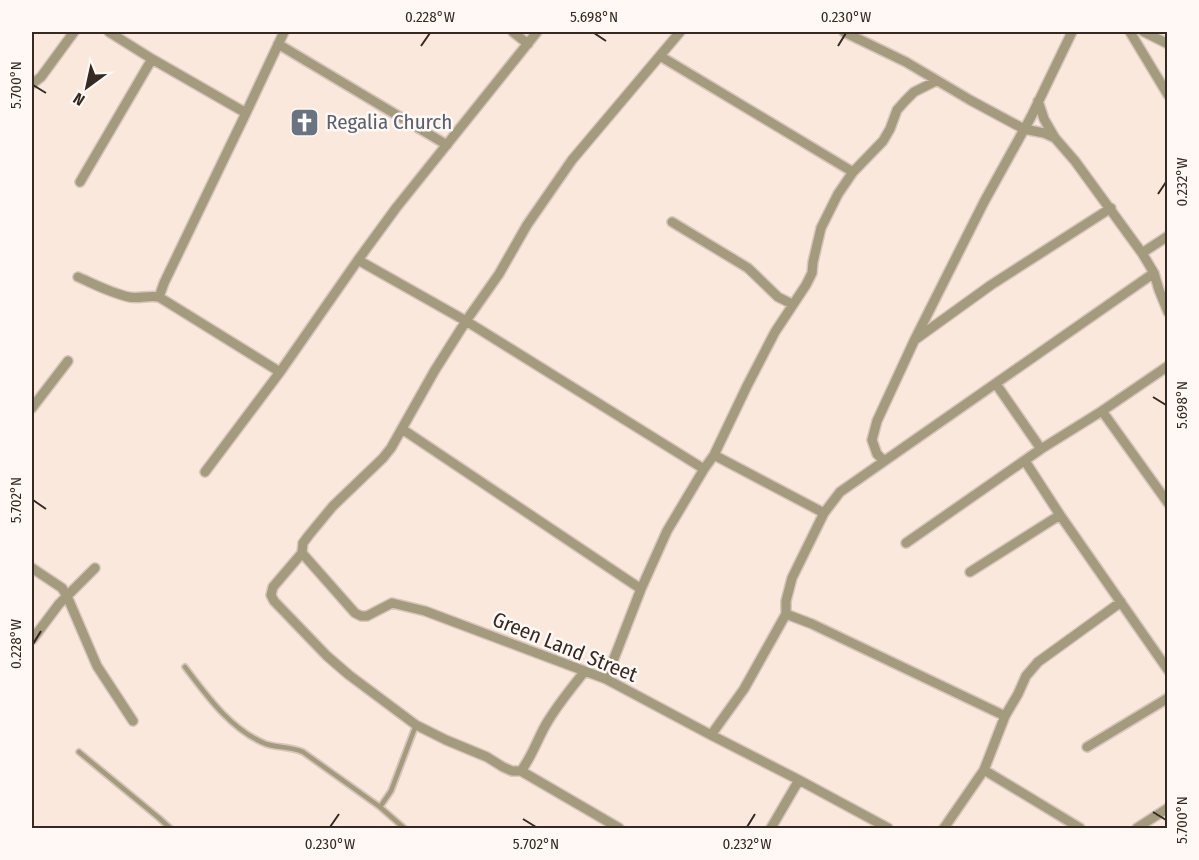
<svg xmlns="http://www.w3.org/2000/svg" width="1199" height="860" font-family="'Fira Sans Condensed',sans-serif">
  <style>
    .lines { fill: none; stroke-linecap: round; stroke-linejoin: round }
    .lane-casing { stroke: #d7c6bb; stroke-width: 8 }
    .street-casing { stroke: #d7c6bb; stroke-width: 12 }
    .lane { stroke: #a49a7d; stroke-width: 4.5 }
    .street { stroke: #a49a7d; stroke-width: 9 }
    .ticks { fill: none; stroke: #352922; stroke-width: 2 }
    .labels { text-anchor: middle; stroke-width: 5; stroke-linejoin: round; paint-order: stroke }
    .worship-label { font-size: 21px; fill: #5b616d; stroke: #fff8f5; text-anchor: start }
    .street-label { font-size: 21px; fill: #352922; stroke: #fff8f5 }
    .neatline { fill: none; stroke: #352922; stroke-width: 2 }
    .ticks-label { font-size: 15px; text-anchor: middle; fill: #352922 }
  </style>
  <rect width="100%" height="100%" fill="#fbe8dd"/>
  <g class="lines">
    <defs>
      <path id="lane" d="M 185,667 C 207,696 231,730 266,744 C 278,748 290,746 303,752 L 380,807 L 404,828
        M 79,752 L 159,818 L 170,828
        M 380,807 L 391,791 L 416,725"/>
      <path id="street" d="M 109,32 L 152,59 L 246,113
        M 513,32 L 528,44
        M 844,32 L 906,62 L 970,100 L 1024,129 L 1044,133 L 1055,138
        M 1130,32 L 1168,95
        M 1144,32 L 1168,44
        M 278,44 L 447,145
        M 660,56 L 853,172
        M 32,84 L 41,77 L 74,32
        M 1038,101 L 1044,119 L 1055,138 L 1075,161 L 1142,253 L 1154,273 L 1159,290 L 1168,312
        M 80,182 L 152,59
        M 672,222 L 748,268 L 778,297 L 792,304
        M 1142,253 L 1168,236
        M 358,260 L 466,321 L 704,469
        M 78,277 C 94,284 111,293 129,297 C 139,299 149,295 159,297 L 280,372
        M 159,297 L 164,283 L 246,113 L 284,32
        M 916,339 L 991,285 L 1111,208
        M 996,384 L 1041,449
        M 32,408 L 68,361
        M 1102,411 L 1168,503
        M 402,429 L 641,589
        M 714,455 L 824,513
        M 884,461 L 877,454 L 872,440 L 877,421 L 915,339 L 984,202 L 1031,117 L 1072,32
        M 1025,461 L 1060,515 L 1168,670
        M 205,472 L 280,372 L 358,260 L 396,208 L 537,32
        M 906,543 L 1041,449 L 1102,411 L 1168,366
        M 302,553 L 355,613 L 361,616 L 367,616 L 392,603 L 425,611 L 606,679 L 711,735 L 799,780 L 888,828
        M 32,568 L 62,588 L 67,596 L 59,604 L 32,640
        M 95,568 L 67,596 L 97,666 L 133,721
        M 970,572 L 1060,515
        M 786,614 L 812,624 L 1005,716
        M 606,679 L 641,589 L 667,531 L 704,469 L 714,455 L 747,386 L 775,332 L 806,285 L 812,273 L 813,262 L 821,228 L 838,194 L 853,172 L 883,141 L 890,129 L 897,110 L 905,101 L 914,92 L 936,81
        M 711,735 L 744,689 L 786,614 L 786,601 L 792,578 L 824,513 L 840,492 L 1154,273
        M 1087,747 L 1168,698
        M 984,770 L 1080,828
        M 521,771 C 533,755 538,737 548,721 C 559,703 572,687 585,671
        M 619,828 L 521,771 L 512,771 L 503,767 L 487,757 L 446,740 L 416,725 L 349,675 L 327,656 L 274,601 L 271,595 L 273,587 L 302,553 L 303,543 L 309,535 L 333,506 L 383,458 L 391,448 L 435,370 L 466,321 L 499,274 L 527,225 L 572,160 L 680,32
        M 771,828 L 799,780
        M 944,828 L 984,770 L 1005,716 L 1018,694 L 1026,676 L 1038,662 L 1121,602
        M 1137,828 L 1168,808"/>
    </defs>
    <use href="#lane" class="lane-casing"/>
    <use href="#street" class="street-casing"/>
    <use href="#lane" class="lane"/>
    <use href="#street" class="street"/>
  </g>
  <path class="ticks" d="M 594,33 L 606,41M 421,46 L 430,33M 838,46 L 846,33M 33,85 L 46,93M 1158,194 L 1166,182M 1153,397 L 1166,405M 33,500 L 46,509M 33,644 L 41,631M 1153,812 L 1166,820M 523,819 L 536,827M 330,827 L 339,814M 747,827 L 755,814"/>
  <defs>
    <symbol id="church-square" viewBox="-11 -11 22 22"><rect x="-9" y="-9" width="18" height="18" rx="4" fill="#6b7280" stroke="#fff8f5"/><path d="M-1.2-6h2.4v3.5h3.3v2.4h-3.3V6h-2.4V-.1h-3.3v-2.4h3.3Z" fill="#fff"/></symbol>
  </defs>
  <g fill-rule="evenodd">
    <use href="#church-square" x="288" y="106" width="33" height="33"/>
  </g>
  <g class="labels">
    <g class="worship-label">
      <text x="326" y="129">Regalia Church</text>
    </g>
    <g class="street-label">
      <text transform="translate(565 647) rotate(22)" y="7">Green Land Street</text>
    </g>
  </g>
  <rect width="1199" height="860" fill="none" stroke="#fff8f5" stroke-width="66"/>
  <g transform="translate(87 87) rotate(213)" stroke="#fff8f5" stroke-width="4.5" paint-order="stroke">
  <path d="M0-4.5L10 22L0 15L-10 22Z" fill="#352922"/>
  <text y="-9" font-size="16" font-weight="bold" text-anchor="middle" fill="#352922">N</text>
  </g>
  <rect x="33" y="33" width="1133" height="794" class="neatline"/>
  <g class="ticks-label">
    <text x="430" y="22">0.228°W</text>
    <text x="594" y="22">5.698°N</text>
    <text x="846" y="22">0.230°W</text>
    <text transform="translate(16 85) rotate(-90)" y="5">5.700°N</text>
    <text transform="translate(1182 182) rotate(-90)" y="5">0.232°W</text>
    <text transform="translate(1182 405) rotate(-90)" y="5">5.698°N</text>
    <text transform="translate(16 500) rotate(-90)" y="5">5.702°N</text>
    <text transform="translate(16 644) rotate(-90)" y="5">0.228°W</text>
    <text transform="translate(1182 820) rotate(-90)" y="5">5.700°N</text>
    <text x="330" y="849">0.230°W</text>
    <text x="536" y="849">5.702°N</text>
    <text x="747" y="849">0.232°W</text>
  </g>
</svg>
